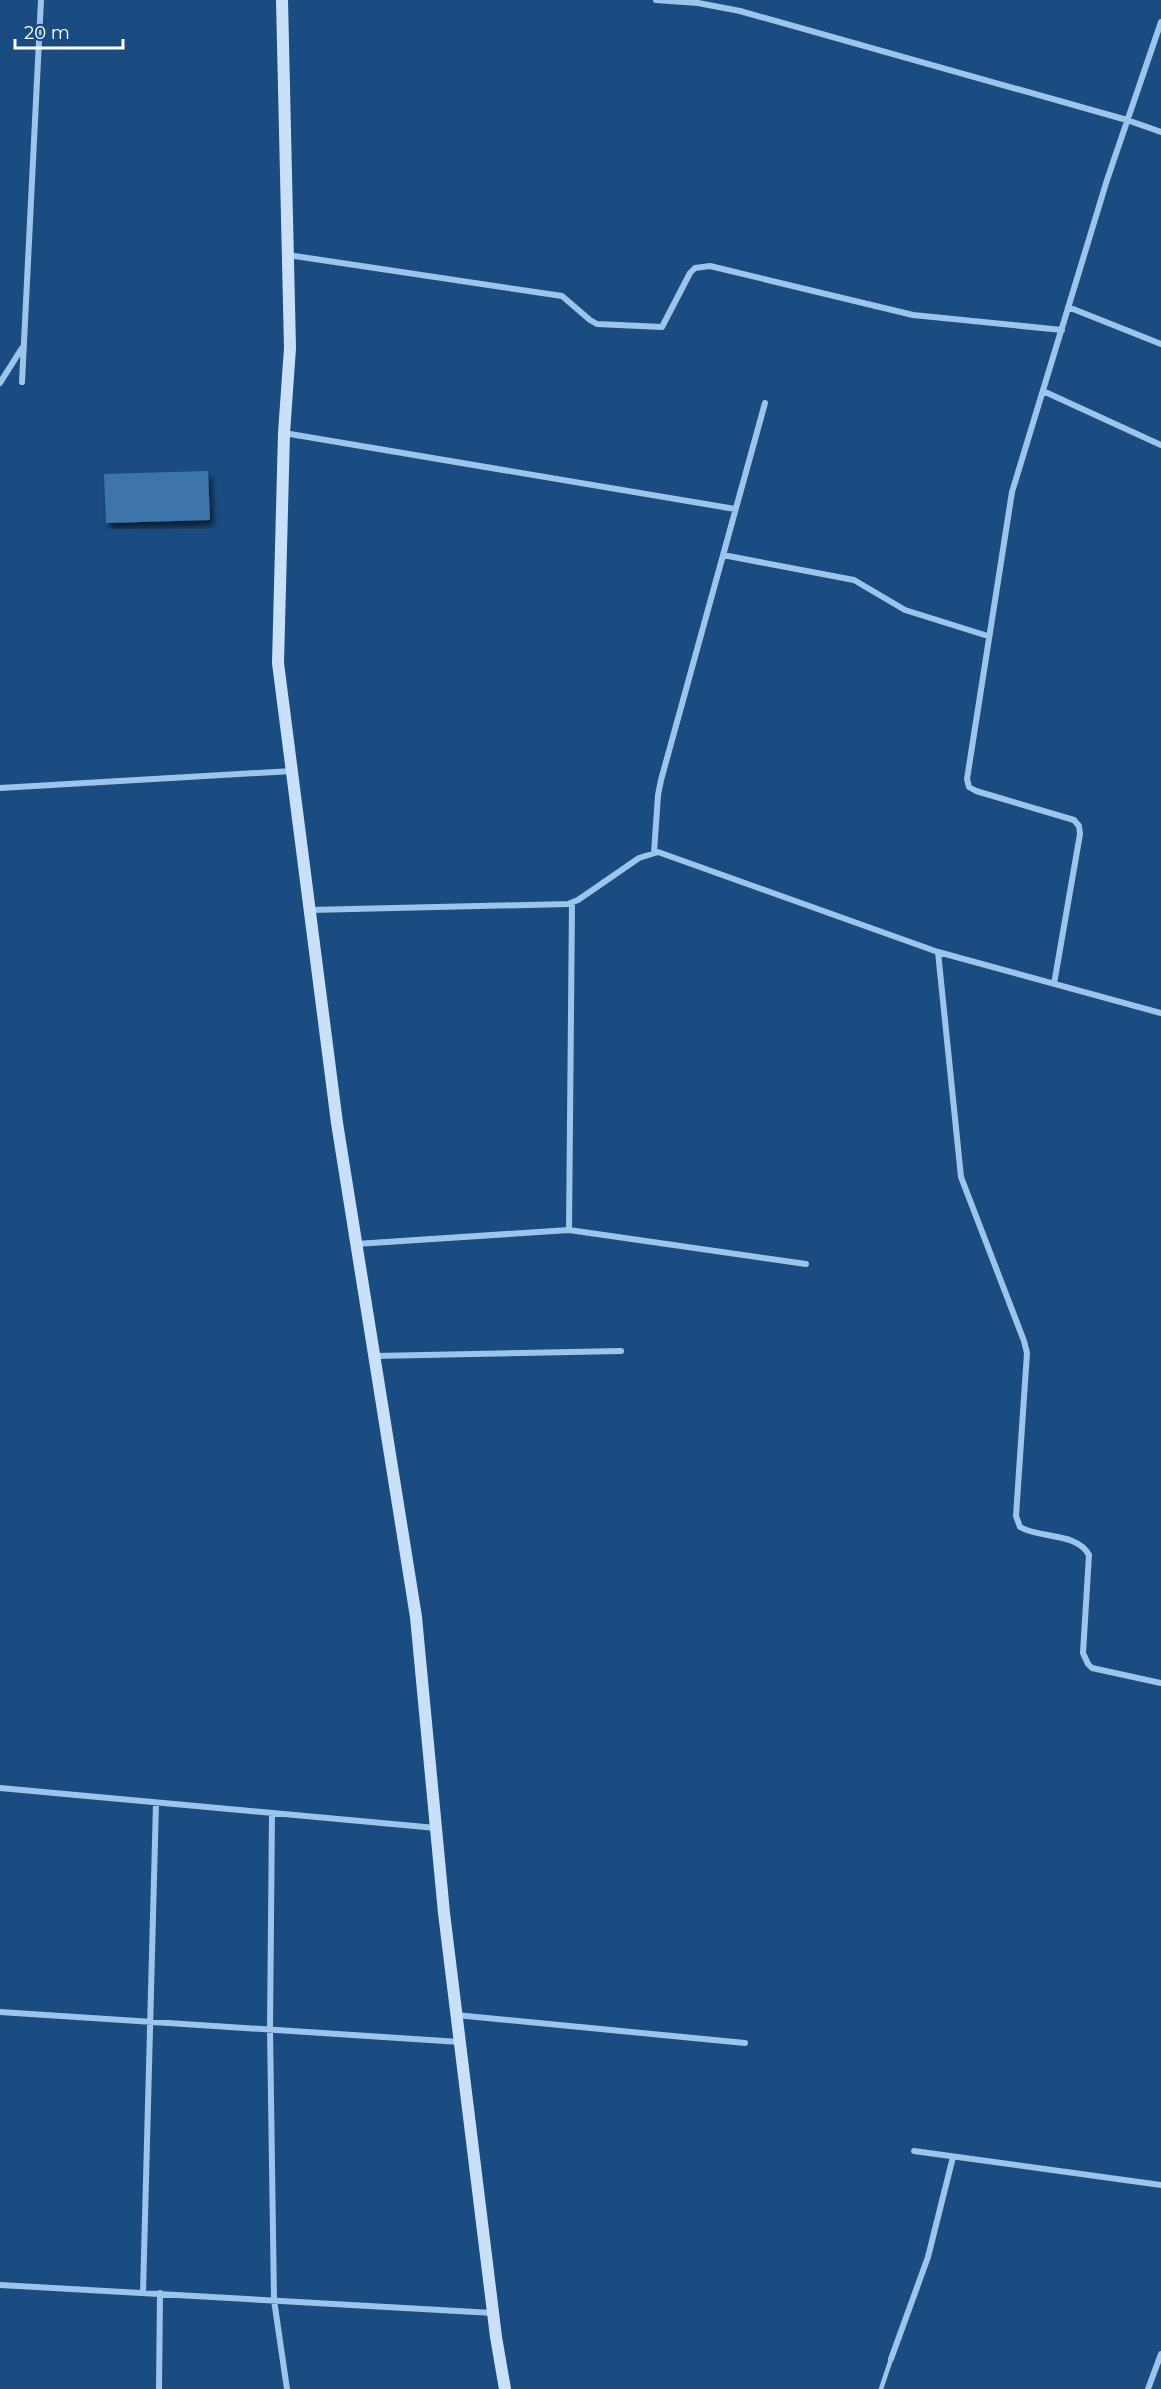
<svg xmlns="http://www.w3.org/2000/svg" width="1161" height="2389" font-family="Montserrat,sans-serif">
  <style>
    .building { fill: #3e74aa; filter: url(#shadow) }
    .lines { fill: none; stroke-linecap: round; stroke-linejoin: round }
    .lane { stroke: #9dc4eb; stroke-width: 4.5 }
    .street { stroke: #9dc4eb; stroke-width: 6 }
    .secondary { stroke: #c9e0f8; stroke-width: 12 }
  </style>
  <defs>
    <filter id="shadow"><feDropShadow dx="3.5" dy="6" stdDeviation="3" flood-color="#0009"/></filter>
  </defs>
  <rect width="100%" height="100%" fill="#1a4c82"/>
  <path class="building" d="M 208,471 L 210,520 L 106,523 L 104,474 Z"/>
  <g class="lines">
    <path class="lane" d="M 881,2389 L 891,2359"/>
    <path class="street" d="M 656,0 L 698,3 L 740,11 L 1127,120 L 1161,132
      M 288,255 L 562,296 L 590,320 L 597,324 L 662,327 L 690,273 L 695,268 L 710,266 L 913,315 L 1062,330
      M 1068,307 L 1161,344
      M 22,382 L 41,0
      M 0,383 L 22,348
      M 1043,391 L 1161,445
      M 284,433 L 735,509
      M 723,555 L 854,580 L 905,610 L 988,636
      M 0,788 L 292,771
      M 654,853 L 658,795 L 661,780 L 765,403
      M 310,910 L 568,904 L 578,900 L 639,858 L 658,852 L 938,952 L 1161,1013
      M 938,952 L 961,1177 L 1024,1341 L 1027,1353 L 1016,1516 L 1020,1527 C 1040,1539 1077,1532 1089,1555 L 1083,1653 L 1088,1664 L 1092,1668 L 1161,1683
      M 1054,984 L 1080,834 L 1079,826 L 1074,820 L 976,791 L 969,787 L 967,779 L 1012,492 L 1107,180 L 1161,22
      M 569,1230 L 572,903
      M 356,1244 L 569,1230 L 806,1264
      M 374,1356 L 621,1351
      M 0,1788 L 436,1828
      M 272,1813 L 270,2029 L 274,2300 L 287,2389
      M 0,2012 L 460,2042
      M 456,2015 L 745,2043
      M 914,2151 L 1161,2185
      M 0,2285 L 493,2313
      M 143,2293 L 156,1803
      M 891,2359 L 928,2257 L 953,2157
      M 159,2389 L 160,2293
      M 1148,2389 L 1161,2354"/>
    <path class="secondary" d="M 282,0 L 290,348 L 284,433 L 278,663 L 337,1123 L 416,1617 L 444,1913 L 496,2337 L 505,2389"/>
  </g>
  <path d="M15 39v9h108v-9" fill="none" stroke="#ffffff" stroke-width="3"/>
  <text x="24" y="39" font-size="18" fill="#ffffff" stroke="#1a4c82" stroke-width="4.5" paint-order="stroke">20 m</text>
</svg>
